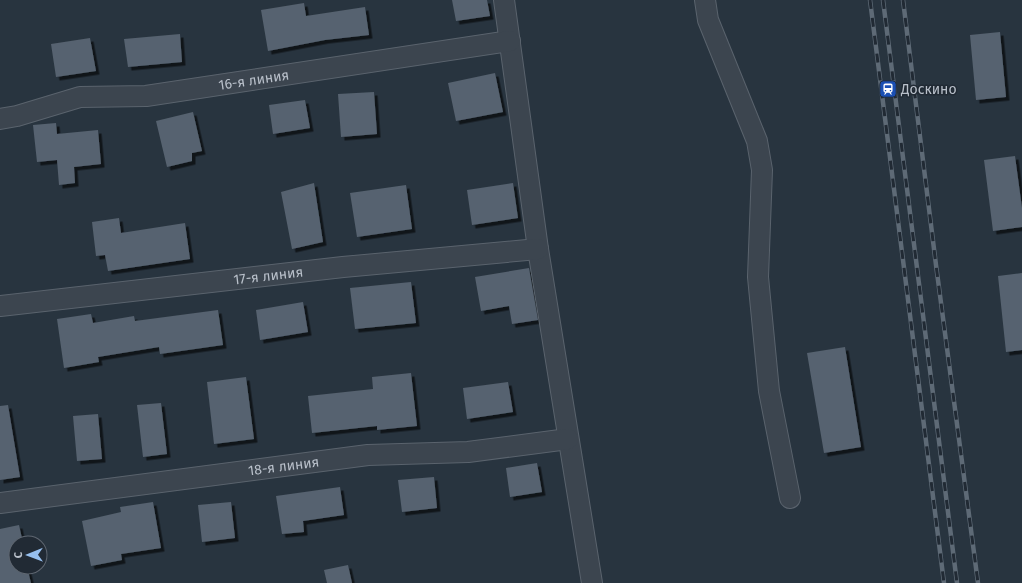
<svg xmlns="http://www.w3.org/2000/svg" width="1022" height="583" font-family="'Fira Sans',sans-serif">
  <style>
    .building { fill: #56626f; filter: url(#shadow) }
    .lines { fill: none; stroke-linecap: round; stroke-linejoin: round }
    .minor-casing { stroke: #5a636d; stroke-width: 22 }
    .minor { stroke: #3c454f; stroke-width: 20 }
    .rail-casing { stroke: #5e6a76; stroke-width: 4.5 }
    .rail { stroke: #212a34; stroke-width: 3; stroke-dasharray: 9; stroke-linecap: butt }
    .labels { text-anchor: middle; stroke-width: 3; stroke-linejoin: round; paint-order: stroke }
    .street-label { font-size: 14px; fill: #b9c0ca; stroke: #212a34 }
    .poi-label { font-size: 14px; fill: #b9c0ca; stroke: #212a34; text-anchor: start }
  </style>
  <defs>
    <filter id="shadow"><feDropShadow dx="3.5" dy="3.5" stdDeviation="0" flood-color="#0009"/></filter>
  </defs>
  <rect width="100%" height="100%" fill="#28343f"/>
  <path class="building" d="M 452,0 L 487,0 L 490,16 L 456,21 Z
    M 304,3 L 306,16 L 365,7 L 369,35 L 325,40 L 268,51 L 261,10 Z
    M 1000,32 L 1006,97 L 976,100 L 970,35 Z
    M 180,34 L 182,62 L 128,67 L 124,39 Z
    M 90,38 L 96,71 L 56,77 L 51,44 Z
    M 495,73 L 503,112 L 456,121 L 448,83 Z
    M 374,92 L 377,134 L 341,137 L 338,94 Z
    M 305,100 L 310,128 L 273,134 L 269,105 Z
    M 193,112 L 202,151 L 192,153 L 192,161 L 167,167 L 156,121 Z
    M 56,123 L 57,134 L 98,130 L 101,164 L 74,167 L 75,183 L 59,185 L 57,160 L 37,162 L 33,125 Z
    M 1015,156 L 1022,208 L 1022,227 L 993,231 L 984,160 Z
    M 314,183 L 323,242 L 292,249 L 281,192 Z
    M 513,183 L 518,218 L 472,225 L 467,190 Z
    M 406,185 L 412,229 L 357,237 L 350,193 Z
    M 119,218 L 121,233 L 185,223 L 190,259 L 108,271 L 105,255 L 96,256 L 92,222 Z
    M 529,268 L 538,320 L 512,324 L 509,306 L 481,311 L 475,277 Z
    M 1022,273 L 1022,350 L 1006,352 L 998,276 Z
    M 411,282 L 416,323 L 355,329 L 350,288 Z
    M 303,302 L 308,332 L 260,340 L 256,310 Z
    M 218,310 L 223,345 L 160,354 L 159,347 L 98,357 L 99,362 L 64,368 L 57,319 L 91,314 L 93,323 L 134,316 L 135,321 Z
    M 845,347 L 861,447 L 824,453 L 807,353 Z
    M 411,373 L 417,426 L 377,430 L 377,426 L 312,433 L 308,396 L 373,389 L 372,377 Z
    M 246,377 L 254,439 L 214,444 L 207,382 Z
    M 508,382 L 513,412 L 467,419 L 463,388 Z
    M 161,403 L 167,454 L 143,457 L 137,405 Z
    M 8,405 L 20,477 L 0,480 L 0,406 Z
    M 98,414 L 102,459 L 77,461 L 73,416 Z
    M 537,463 L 542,492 L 510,497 L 506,468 Z
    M 434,477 L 437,508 L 402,512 L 398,480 Z
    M 340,487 L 344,515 L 303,521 L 304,532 L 282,534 L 276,496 Z
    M 153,502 L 161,548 L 121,554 L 122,560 L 91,566 L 82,521 L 121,512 L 120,507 Z
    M 231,502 L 235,538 L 202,542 L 198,505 Z
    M 19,525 L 23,543 L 16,543 L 16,567 L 27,567 L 31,583 L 0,583 L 0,529 Z
    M 348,565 L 352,583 L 327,583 L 324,570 Z"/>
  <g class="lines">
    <defs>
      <g id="minor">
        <path d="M 504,0 L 538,249 L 592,583"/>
        <path d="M 705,0 L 708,20 L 757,141 L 762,170 L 758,277 L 769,391 L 790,498"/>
        <path id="s1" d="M 0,119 L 17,116 L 80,97 L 146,96 L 510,41"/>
        <path id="s2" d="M 0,306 L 343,267 L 538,249"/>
        <path id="s3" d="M 0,503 L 368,455 L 468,452 L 568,439"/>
      </g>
    </defs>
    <use href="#minor" class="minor-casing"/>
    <use href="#minor" class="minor"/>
    <defs>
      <path id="rail" d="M 870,0 L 944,583
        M 883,0 L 957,583
        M 903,0 L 936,265 L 978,583"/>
    </defs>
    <use href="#rail" class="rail-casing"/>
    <use href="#rail" class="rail"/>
  </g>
  <defs>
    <symbol id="station-square" viewBox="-11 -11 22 22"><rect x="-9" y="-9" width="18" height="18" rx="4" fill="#1a4fb4" stroke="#212a34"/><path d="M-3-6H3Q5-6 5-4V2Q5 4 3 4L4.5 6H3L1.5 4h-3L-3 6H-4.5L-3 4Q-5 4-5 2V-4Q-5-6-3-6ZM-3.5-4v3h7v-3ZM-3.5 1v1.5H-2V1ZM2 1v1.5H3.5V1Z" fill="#fff"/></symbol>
  </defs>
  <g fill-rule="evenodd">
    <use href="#station-square" x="878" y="79" width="20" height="20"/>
  </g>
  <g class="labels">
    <g class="street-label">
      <text dy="5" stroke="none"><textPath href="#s1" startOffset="258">16-я линия</textPath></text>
      <text dy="5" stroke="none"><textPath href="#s2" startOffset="270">17-я линия</textPath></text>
      <text dy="5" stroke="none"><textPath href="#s3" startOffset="286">18-я линия</textPath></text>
    </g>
    <g class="poi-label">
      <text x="901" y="94">Доскино</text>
    </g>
  </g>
  <g transform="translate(28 555) rotate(269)"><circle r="19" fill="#212a34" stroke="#5e6670"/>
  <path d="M0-3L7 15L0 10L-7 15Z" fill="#97c0f0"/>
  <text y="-6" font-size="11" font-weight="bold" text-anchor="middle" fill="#b9c0ca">С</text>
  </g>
</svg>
